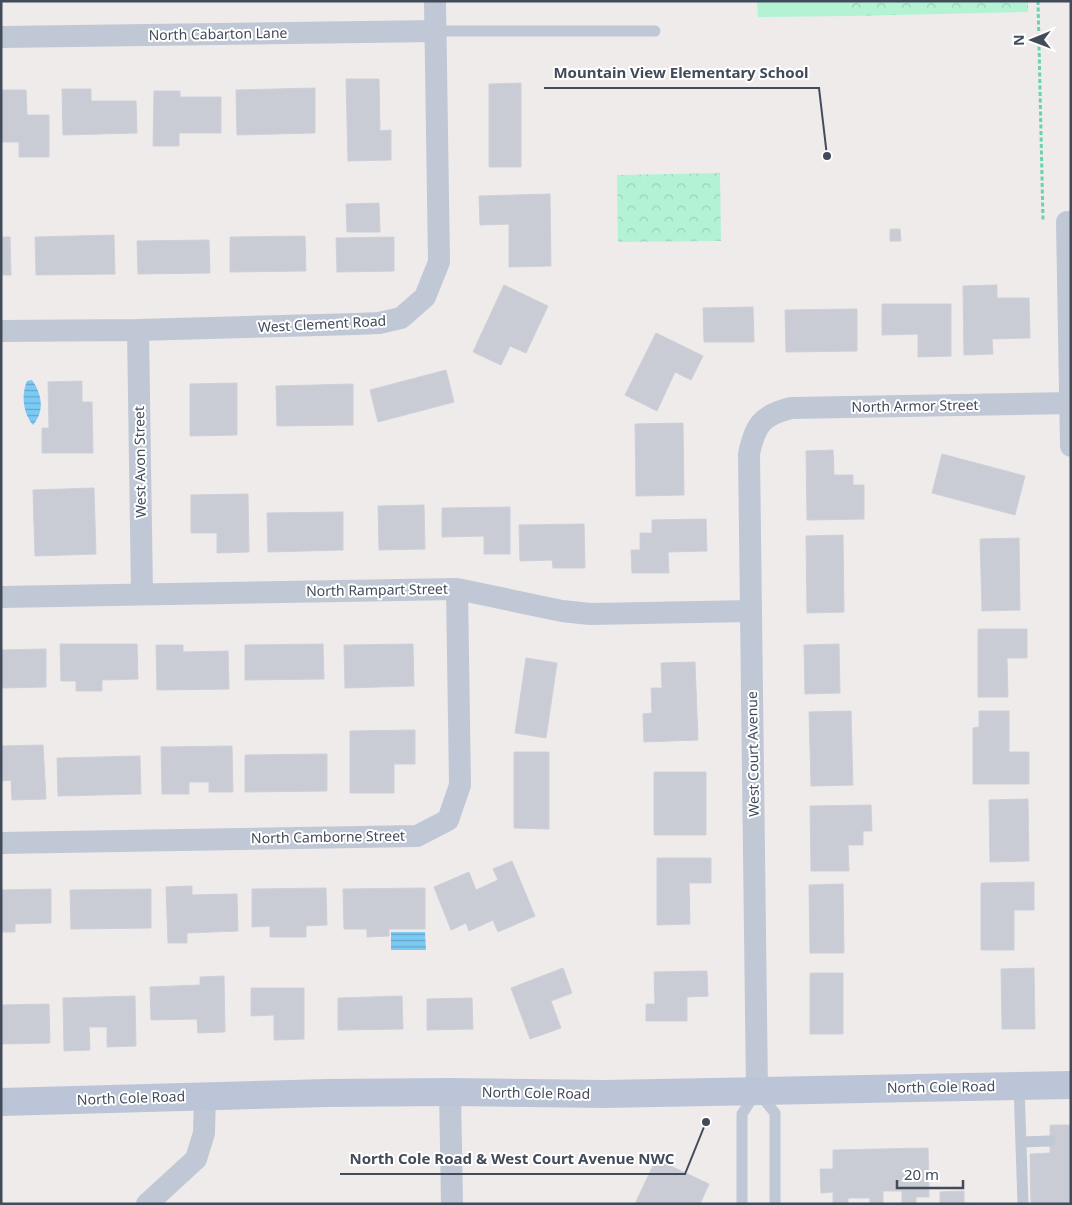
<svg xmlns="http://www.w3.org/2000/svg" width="1072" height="1205" font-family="'Noto Sans',sans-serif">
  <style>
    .grass { fill: #b3f3d4 }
    .park { fill: url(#park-crowns) }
    .water { fill: url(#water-rules) }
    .building { fill: #c9ccd4; stroke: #ced0d8 }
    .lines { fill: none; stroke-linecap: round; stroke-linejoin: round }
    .path { stroke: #68d3ad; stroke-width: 3; stroke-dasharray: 4 2.5; stroke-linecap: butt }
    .service { stroke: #c0c8d5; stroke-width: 11 }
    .minor { stroke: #c0c8d5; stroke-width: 22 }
    .secondary { stroke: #bbc5d7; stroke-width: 28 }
    .labels { text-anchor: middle; stroke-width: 4; stroke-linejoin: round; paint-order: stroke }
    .street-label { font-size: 14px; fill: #424b5a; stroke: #fff }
    .leader { fill: none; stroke: #424b5a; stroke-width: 2 }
    .callout-dot { fill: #424b5a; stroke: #fff; stroke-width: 2 }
    .callout-label { font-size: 15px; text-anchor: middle; font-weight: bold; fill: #424b5a; stroke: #fff; stroke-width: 4; stroke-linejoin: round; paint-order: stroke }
  </style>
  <defs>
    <pattern id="park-crowns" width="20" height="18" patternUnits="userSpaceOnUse" patternTransform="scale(1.25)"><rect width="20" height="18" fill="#b3f3d4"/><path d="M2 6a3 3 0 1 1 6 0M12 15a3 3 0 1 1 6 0" fill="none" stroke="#9bd2b8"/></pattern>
    <pattern id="water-rules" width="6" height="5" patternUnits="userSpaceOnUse" patternTransform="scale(1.25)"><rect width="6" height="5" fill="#7bcaf4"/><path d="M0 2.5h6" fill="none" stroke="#66a6c9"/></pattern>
  </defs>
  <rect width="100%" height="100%" fill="#efebeb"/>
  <path class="grass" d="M 757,1 L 850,1 L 851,16 L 758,17 Z"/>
  <path class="park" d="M 850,1 L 1028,1 L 1028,12 L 851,16 Z
    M 720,173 L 721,241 L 618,242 L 617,175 Z"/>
  <path class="water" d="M 32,380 C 42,394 45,411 33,425 C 23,413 21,395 27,381 Z
    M 391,932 L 425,932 L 426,950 L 391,950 Z"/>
  <path class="building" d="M 346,79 L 379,79 L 380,131 L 391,130 L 391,160 L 348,161 Z
    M 521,83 L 521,167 L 489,167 L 489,84 Z
    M 315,88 L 315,133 L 237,135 L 236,90 Z
    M 62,89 L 91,89 L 91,101 L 136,101 L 137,133 L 63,135 Z
    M 1,90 L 26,90 L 27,115 L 49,115 L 49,157 L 19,157 L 19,142 L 1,142 Z
    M 154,91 L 180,91 L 180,97 L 221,97 L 221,133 L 179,133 L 179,146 L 153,146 Z
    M 550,194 L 551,266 L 509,267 L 509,224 L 480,225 L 479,196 Z
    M 379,203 L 380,232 L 347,232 L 346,204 Z
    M 890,229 L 900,229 L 901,241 L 890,241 Z
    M 114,235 L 115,274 L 36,275 L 35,237 Z
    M 305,236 L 306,271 L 230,272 L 230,237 Z
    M 1,237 L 10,237 L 11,275 L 1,275 Z
    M 394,237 L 394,271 L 337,272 L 336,238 Z
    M 209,240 L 210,273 L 138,274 L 137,241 Z
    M 504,285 L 548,306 L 526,353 L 510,346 L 501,365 L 473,352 Z
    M 997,285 L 997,298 L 1029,298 L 1030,338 L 992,339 L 993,354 L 964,355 L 963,286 Z
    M 882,304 L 951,304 L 951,356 L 918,357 L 918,334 L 882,335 Z
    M 753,307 L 754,342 L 704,342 L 703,308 Z
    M 857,309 L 857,351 L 786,352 L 785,310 Z
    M 656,333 L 703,356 L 691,380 L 675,372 L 657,411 L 625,395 Z
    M 446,370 L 454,402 L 378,422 L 370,390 Z
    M 82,381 L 82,402 L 92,402 L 93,453 L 42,453 L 42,428 L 49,428 L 48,382 Z
    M 237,383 L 237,435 L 190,436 L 190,384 Z
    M 353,384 L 353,425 L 277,426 L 276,386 Z
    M 683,423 L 684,495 L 636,496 L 635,424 Z
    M 833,450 L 834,475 L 853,475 L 853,485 L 864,485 L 864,519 L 807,520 L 806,451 Z
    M 942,454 L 1025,476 L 1015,515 L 932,493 Z
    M 94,488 L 96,554 L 35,556 L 33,490 Z
    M 248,494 L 249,552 L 217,553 L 217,533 L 191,533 L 191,495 Z
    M 424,505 L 425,549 L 379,550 L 378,506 Z
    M 510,507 L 510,554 L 484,554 L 484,536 L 442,537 L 442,508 Z
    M 343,512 L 343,550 L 268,552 L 267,513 Z
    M 706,519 L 707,551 L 668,552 L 669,573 L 632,573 L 631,550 L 640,550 L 640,533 L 652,533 L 652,520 Z
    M 584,524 L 585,568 L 553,568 L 552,560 L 520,561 L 519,525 Z
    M 843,535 L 844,612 L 807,613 L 806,536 Z
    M 1019,538 L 1020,610 L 982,611 L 980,539 Z
    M 978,629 L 1027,629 L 1027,658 L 1007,658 L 1008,697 L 978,697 Z
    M 60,644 L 137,644 L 138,679 L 102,680 L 102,691 L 76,691 L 76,681 L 61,681 Z
    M 323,644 L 324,679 L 245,680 L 245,645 Z
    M 413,644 L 414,686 L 345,688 L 344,645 Z
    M 839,644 L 840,693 L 805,694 L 804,645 Z
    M 156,645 L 183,645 L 183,652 L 228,651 L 229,689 L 157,690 Z
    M 46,649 L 46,687 L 1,688 L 1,650 Z
    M 526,658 L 557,663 L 546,738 L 515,733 Z
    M 695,662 L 698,740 L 644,742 L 643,714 L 652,713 L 651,688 L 662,688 L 661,663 Z
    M 851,711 L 853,785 L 811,786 L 809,712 Z
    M 979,711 L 1009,711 L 1009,752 L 1029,752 L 1029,784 L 973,784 L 973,728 L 979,727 Z
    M 415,730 L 415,764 L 394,764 L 394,793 L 350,793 L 350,731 Z
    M 43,745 L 46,799 L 12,800 L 11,780 L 1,781 L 1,746 Z
    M 232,746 L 233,792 L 209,792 L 209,782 L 189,782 L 189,794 L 162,794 L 161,747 Z
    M 514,752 L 549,752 L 549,829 L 514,828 Z
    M 327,754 L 327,791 L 245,792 L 245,755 Z
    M 140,756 L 141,794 L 58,796 L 57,758 Z
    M 654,772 L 706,772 L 706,835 L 654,835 Z
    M 1028,799 L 1029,861 L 990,862 L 989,800 Z
    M 871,805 L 872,831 L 863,831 L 863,845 L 848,845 L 849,871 L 811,871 L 810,806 Z
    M 657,858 L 711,858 L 711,883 L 689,883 L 690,924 L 657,925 Z
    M 512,861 L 535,916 L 498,932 L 493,920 L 469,931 L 466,923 L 451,930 L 434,887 L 469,872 L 476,890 L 498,880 L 493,869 Z
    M 1034,882 L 1034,910 L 1014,910 L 1014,950 L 981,950 L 981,883 Z
    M 843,884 L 844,953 L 810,953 L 809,885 Z
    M 192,886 L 192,895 L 237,894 L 238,931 L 187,933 L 187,943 L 168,943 L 166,887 Z
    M 326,888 L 327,925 L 306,926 L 306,937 L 270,937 L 270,926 L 252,927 L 252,889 Z
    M 425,888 L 425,929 L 389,929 L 389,936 L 367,937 L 367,929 L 344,929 L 343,889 Z
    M 51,889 L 51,923 L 15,924 L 15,932 L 1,932 L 1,890 Z
    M 151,889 L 151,928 L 71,929 L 70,890 Z
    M 563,968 L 572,993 L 551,1001 L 561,1028 L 530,1039 L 511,988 Z
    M 1034,968 L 1035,1029 L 1002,1029 L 1001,969 Z
    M 707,971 L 708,996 L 687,997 L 687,1021 L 646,1021 L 646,1004 L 655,1004 L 654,972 Z
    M 810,973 L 843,973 L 843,1034 L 810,1034 Z
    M 224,976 L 225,1032 L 198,1033 L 197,1019 L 151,1020 L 150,987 L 200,985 L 200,977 Z
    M 251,988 L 304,988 L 304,1039 L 274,1040 L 274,1015 L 251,1016 Z
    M 135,996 L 136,1046 L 107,1047 L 107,1027 L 89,1027 L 90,1050 L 64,1051 L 63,998 Z
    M 402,996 L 403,1029 L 338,1030 L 338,998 Z
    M 472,998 L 473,1029 L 427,1030 L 427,999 Z
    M 49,1004 L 50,1043 L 1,1044 L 1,1005 Z
    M 1050,1125 L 1071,1125 L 1071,1204 L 1031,1204 L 1030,1154 L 1050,1153 Z
    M 928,1148 L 929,1197 L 916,1197 L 916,1204 L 902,1204 L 902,1191 L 883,1191 L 883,1204 L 870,1204 L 870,1198 L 848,1198 L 848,1204 L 833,1204 L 833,1192 L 821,1193 L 820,1169 L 833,1169 L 833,1150 Z
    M 656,1159 L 709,1184 L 700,1204 L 635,1204 Z
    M 964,1191 L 964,1203 L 982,1204 L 940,1204 L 940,1192 Z"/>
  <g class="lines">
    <path class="path" d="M 1038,1 L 1043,221"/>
    <path class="service" d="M 436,31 L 655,31
      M 1019,1086 L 1023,1204
      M 1021,1142 L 1050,1141
      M 742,1204 L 742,1114 L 757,1091 L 775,1113 L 775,1204"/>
    <path class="minor" d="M 1,37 L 436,31
      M 1067,222 L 1071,446
      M 138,330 L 142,594
      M 1,331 L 138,330 L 356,324 L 379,323 L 401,318 L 425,297 L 439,262 L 435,1
      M 1,597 L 457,589 L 562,611 L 590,614 L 751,611
      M 1,843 L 417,836 L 448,820 L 460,785 L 457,589
      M 757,1091 L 749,454 C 755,425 762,415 791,408 L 1070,403
      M 450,1092 L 452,1204
      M 147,1204 L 196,1159 L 204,1133 L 205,1096"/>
    <path class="secondary" d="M 1,1102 L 327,1093 L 450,1092 L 604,1094 L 1071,1085"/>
  </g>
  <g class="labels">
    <g class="street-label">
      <text transform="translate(218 34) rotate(-1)" y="5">North Cabarton Lane</text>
      <text transform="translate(322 324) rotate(-3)" y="5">West Clement Road</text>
      <text transform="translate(915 406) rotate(-1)" y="5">North Armor Street</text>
      <text transform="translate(140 462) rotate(-91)" y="5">West Avon Street</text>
      <text transform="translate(377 590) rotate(-1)" y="5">North Rampart Street</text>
      <text transform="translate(753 754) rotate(-91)" y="5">West Court Avenue</text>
      <text transform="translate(328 837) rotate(-1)" y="5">North Camborne Street</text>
      <text transform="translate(941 1087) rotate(-1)" y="5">North Cole Road</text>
      <text transform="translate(536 1093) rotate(1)" y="5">North Cole Road</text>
      <text transform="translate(131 1098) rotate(-2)" y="5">North Cole Road</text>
    </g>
  </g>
  <path class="leader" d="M827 156L819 88H544M706 1122L685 1174H340"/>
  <g class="callout-dot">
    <circle cx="827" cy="156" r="5"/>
    <circle cx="706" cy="1122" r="5"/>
  </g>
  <g class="callout-label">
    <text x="681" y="78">Mountain View Elementary School</text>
    <text x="512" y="1164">North Cole Road &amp; West Court Avenue NWC</text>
  </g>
  <rect width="1072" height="1205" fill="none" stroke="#424b5a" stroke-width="5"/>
  <g transform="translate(1032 40) rotate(269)" stroke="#ffffff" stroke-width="4" paint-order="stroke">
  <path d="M0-4L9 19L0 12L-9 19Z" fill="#424b5a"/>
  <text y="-8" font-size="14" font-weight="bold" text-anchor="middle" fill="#424b5a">N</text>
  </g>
  <path d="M897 1180v8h66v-8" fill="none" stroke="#424b5a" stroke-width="2.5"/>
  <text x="904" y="1180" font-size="15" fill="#424b5a" stroke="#ffffff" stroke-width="4" paint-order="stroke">20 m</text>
</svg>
